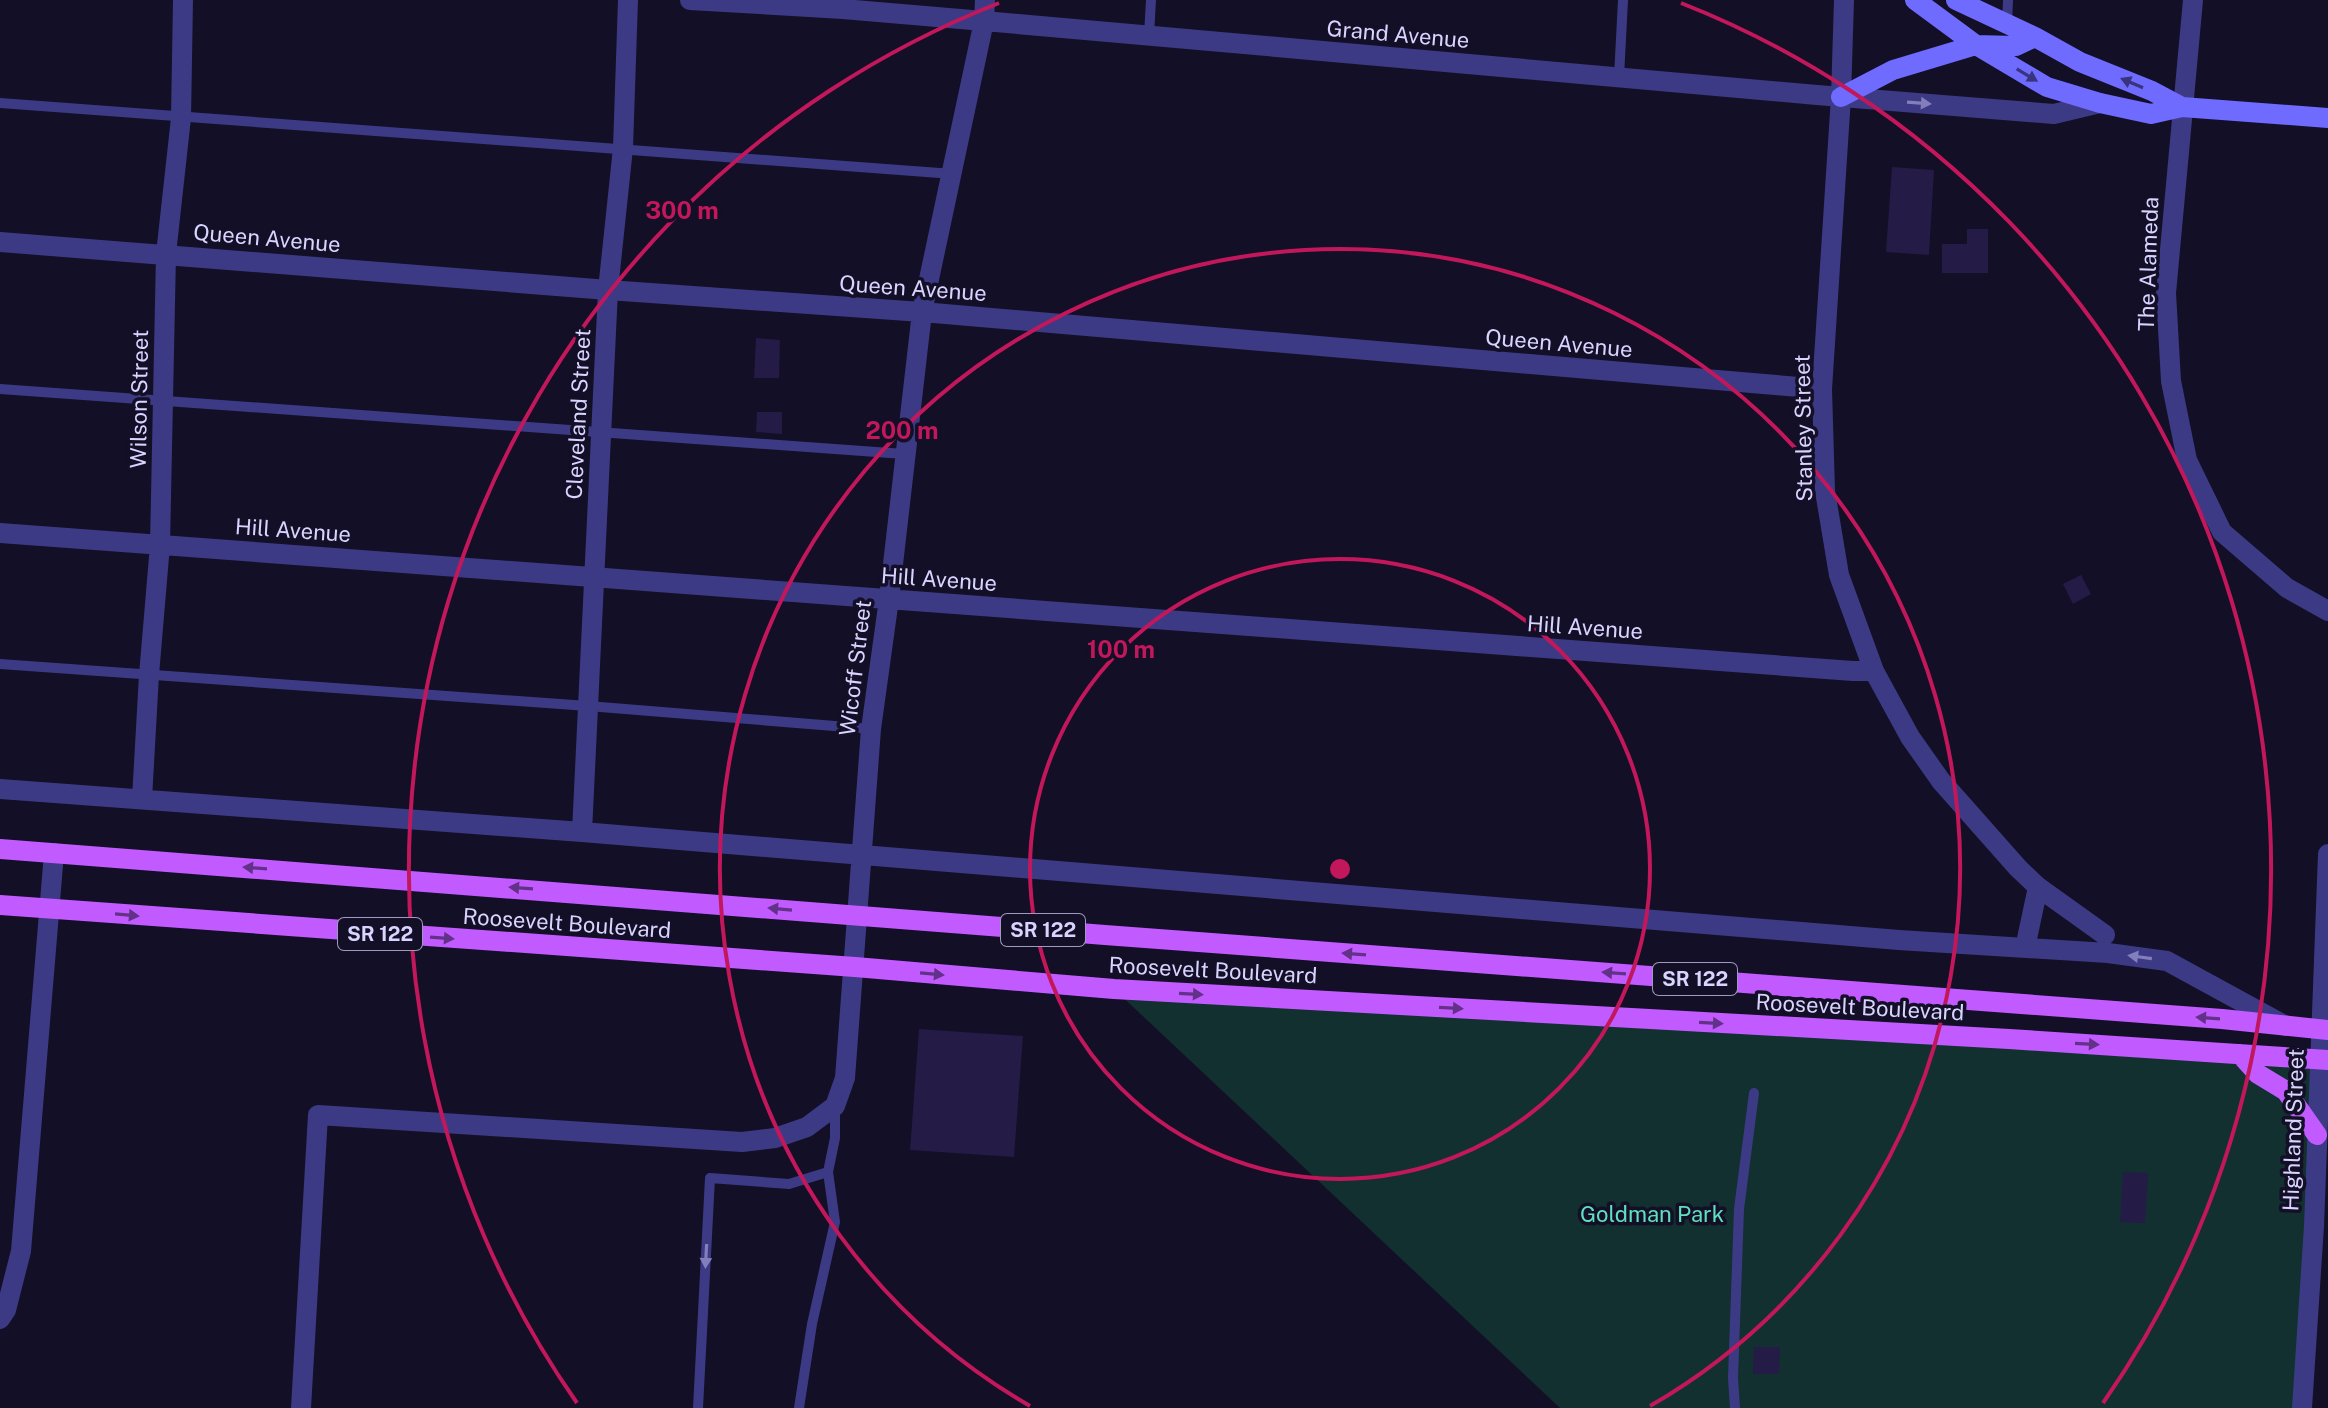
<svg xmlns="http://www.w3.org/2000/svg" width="2328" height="1408" font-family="'Public Sans',sans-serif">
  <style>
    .green { fill: #12302f }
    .building { fill: #241b47 }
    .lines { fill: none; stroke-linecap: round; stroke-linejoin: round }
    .lane { stroke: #3d3a85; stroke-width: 10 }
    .street { stroke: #3d3a85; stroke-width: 20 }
    .secondary { stroke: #6f6bff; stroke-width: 20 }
    .primary { stroke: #c25bff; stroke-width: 20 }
    .oneway { fill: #38347d }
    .oneway2 { fill: #837fbc }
    .oneway3 { fill: #623188 }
    .ring { fill: none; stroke: #c2185b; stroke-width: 4 }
    .labels { text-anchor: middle; stroke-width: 7; stroke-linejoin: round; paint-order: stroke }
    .shield { fill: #130f26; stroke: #9e99be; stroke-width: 2 }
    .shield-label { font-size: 20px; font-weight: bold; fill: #d9d4ff }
    .street-label { font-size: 22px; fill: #d9d4ff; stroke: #130f26 }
    .park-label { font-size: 22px; fill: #5fe0c0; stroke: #130f26 }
    .centre { fill: #c2185b; stroke: #130f26; stroke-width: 4 }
    .ring-label { font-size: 24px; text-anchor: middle; font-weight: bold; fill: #c2185b; stroke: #130f26; stroke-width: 7; stroke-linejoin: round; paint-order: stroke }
  </style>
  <rect width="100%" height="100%" fill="#130f26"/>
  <path class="green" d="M 1114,989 L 2319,1060 L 2302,1408 L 1560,1408 Z"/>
  <path class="building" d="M 1892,167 L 1934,170 L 1929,255 L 1886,252 Z
    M 1967,229 L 1988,229 L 1988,273 L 1942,273 L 1942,244 L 1967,244 Z
    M 756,338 L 780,340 L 779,378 L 754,378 Z
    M 757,412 L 782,412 L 782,434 L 756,432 Z
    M 2081,575 L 2091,594 L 2073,604 L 2063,584 Z
    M 919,1029 L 1023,1036 L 1014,1157 L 910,1150 Z
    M 2123,1172 L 2148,1173 L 2145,1223 L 2120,1222 Z
    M 1754,1347 L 1780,1347 L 1779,1374 L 1753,1374 Z"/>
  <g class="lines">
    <path class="lane" d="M 2007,25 L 2008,0
      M 1149,35 L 1151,0
      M 1619,77 L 1623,0
      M 0,103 C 317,129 635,149 953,174
      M 0,389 L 904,454
      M 0,664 L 588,706 L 871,729
      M 698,1408 L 710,1178 L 789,1184 L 828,1172 L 835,1138 L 835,1108
      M 799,1408 L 812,1324 L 835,1222 L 828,1172
      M 1735,1408 L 1733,1378 L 1739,1209 L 1754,1093"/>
    <path class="street" d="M 690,0 L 843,9 L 984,21 L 1817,95 L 2054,114 L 2100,103
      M 1844,0 L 1841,97 L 1822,389 L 1825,491 L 1839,575 L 1874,671 L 1910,737 L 1941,781 L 2018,868 L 2038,887 L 2105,935
      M 2193,0 L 2166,293 L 2171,381 L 2187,460 L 2222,532 L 2287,588 L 2328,611
      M 0,242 L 608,290 L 922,312 L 1822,389
      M 0,533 L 1853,671 L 1874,671
      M 0,789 L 582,832 L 1899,940 L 2108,953 L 2167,961 L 2286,1026
      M 142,799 L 149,675 L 160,545 L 166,254 L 181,118 L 183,0
      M 582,832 L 608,290 L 623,148 L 628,0
      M 2025,948 L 2038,887
      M 0,1319 L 6,1310 L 21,1251 L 54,853
      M 301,1408 L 318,1115 L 742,1142 L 775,1138 L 807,1127 L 835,1106 L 845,1078 L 871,729 L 889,599 L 922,312 L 984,21 L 985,0
      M 2302,1408 L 2314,1226 L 2328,854"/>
    <path class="secondary" d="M 1915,0 L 1976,45 L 2047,87 L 2100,103 L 2151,114 L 2182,107 L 2328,118
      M 1956,0 L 2035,37 L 2080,62 L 2152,91 L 2182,107
      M 1841,97 L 1893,70 L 1976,45 L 2016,46 L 2035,37"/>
    <path class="primary" d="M 0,849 L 1105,935 L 2222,1019 L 2328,1030
      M 0,905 L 855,967 L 1114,989 L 2009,1039 L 2328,1060
      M 2240,1054 L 2258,1074 L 2286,1091 L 2317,1135"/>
  </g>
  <defs><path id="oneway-solid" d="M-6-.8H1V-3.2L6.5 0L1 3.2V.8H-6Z" transform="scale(2)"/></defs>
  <g class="oneway">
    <use href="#oneway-solid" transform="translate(2027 75) rotate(31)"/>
    <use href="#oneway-solid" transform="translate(2132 83) rotate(-157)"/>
  </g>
  <g class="oneway2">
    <use href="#oneway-solid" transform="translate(1919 103) rotate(4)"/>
    <use href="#oneway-solid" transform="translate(2140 957) rotate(-172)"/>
    <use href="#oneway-solid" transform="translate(706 1256) rotate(93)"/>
  </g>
  <g class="oneway3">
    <use href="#oneway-solid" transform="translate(255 868) rotate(-176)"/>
    <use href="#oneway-solid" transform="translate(521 888) rotate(-176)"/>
    <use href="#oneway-solid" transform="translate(780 909) rotate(-175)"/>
    <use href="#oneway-solid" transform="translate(127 915) rotate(5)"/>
    <use href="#oneway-solid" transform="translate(442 938) rotate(4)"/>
    <use href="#oneway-solid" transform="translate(1354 954) rotate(-176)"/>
    <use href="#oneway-solid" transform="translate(1614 973) rotate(-176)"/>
    <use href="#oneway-solid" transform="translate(932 974) rotate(5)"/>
    <use href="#oneway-solid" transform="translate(1191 994) rotate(3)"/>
    <use href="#oneway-solid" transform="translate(1451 1008) rotate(3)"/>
    <use href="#oneway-solid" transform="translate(2208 1018) rotate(-176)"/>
    <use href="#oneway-solid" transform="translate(1711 1023) rotate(3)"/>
    <use href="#oneway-solid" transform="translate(2087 1044) rotate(3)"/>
  </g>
  <g class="ring">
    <circle cx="1340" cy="869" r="310"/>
    <path d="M1030 1406A620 620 0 1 1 1650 1406"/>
    <path d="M577 1403A931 931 0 0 1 999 3M1681 3A931 931 0 0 1 2103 1403"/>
  </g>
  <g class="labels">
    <g class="shield">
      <rect x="1001" y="914" width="84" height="32" rx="6"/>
      <rect x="338" y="918" width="84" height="32" rx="6"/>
      <rect x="1653" y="963" width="84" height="32" rx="6"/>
    </g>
    <g class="shield-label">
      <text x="1043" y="937">SR 122</text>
      <text x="380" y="941">SR 122</text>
      <text x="1695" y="986">SR 122</text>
    </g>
    <g class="street-label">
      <text transform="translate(1398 34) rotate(5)" y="8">Grand Avenue</text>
      <text transform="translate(267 238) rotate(5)" y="8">Queen Avenue</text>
      <text transform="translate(2148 264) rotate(-88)" y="8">The Alameda</text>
      <text transform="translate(913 288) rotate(4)" y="8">Queen Avenue</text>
      <text transform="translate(1559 343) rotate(5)" y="8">Queen Avenue</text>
      <text transform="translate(139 399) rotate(-89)" y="8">Wilson Street</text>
      <text transform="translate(578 414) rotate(-87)" y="8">Cleveland Street</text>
      <text transform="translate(1803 428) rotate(-91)" y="8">Stanley Street</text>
      <text transform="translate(293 530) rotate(4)" y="8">Hill Avenue</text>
      <text transform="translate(939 579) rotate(4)" y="8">Hill Avenue</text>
      <text transform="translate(1585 627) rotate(4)" y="8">Hill Avenue</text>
      <text transform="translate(855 668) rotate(-83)" y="8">Wicoff Street</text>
      <text transform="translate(567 923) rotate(4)" y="8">Roosevelt Boulevard</text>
      <text transform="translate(1213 970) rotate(3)" y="8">Roosevelt Boulevard</text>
      <text transform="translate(1860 1007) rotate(3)" y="8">Roosevelt Boulevard</text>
      <text transform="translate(2293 1130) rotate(-88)" y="8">Highland Street</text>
    </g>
    <g class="park-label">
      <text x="1652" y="1222">Goldman Park</text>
    </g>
  </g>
  <circle cx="1340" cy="869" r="12" class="centre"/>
  <g class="ring-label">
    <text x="682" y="219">300 m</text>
    <text x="902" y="439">200 m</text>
    <text x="1121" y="658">100 m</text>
  </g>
</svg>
